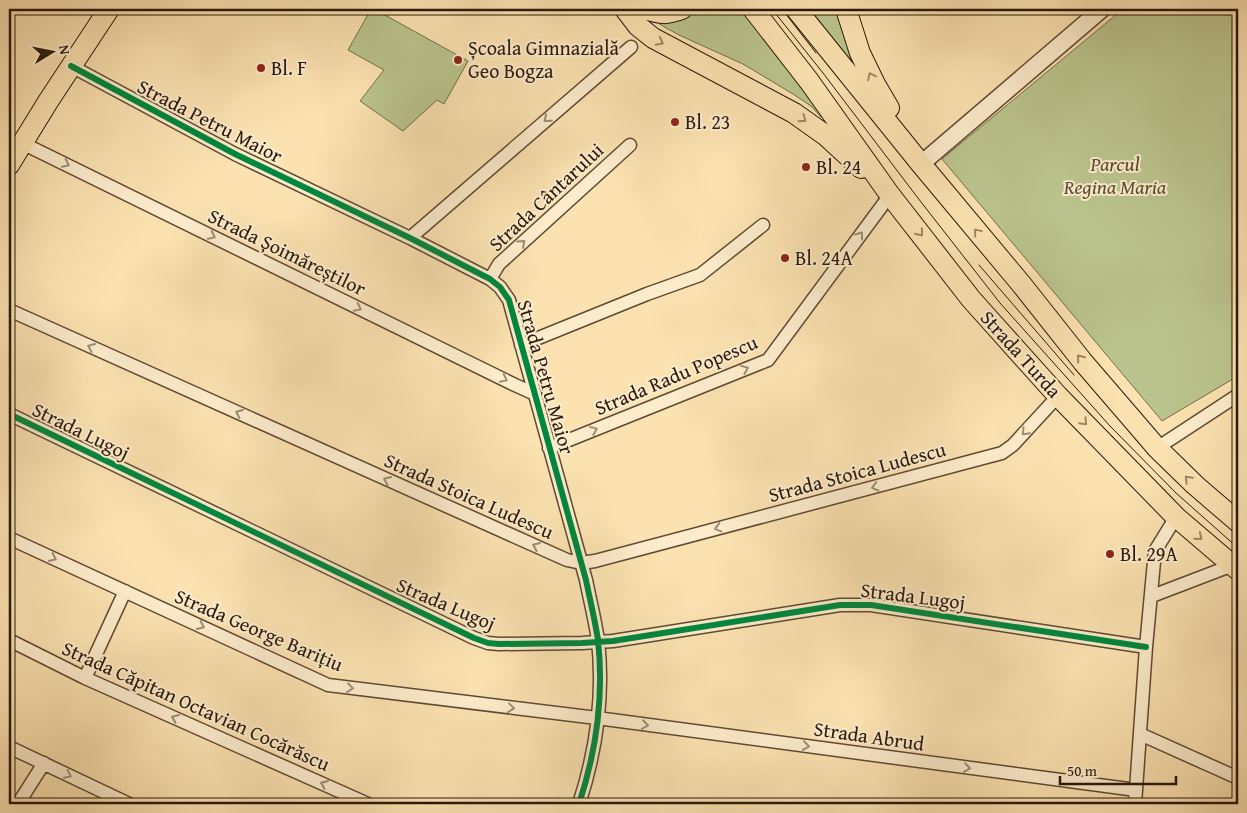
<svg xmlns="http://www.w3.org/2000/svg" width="1247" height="813" font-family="'Gentium Book Plus',serif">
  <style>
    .green { fill: #bbc48e; stroke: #726e4c }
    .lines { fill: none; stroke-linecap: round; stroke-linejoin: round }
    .minor-casing { stroke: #5e4a34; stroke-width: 15 }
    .tertiary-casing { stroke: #5e4a34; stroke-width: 19 }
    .primary-casing { stroke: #2a180b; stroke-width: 22 }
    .minor { stroke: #fdeccc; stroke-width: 12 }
    .tertiary { stroke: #fdeccc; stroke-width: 16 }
    .primary { stroke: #fce2b1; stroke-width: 20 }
    .tram { stroke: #2a180b; stroke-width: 1 }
    .cycleway-casing { stroke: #fdeccc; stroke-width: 9 }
    .cycleway { stroke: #00873e; stroke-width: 6 }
    .oneway { stroke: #9e8766 }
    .oneway2 { stroke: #9e8d75 }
    .poi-dot { fill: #8f2418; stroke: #fdeccc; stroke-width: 2 }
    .labels { text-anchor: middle; stroke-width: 4; stroke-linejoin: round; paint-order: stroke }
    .poi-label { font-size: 20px; fill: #2a180b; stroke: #fdeccc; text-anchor: start }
    .street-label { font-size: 20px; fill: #2a180b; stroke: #fdeccc }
    .park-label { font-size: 20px; font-style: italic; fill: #564c32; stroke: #fdeccc }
  </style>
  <rect width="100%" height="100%" fill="#fce2b1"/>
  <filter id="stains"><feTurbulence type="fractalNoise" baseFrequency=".004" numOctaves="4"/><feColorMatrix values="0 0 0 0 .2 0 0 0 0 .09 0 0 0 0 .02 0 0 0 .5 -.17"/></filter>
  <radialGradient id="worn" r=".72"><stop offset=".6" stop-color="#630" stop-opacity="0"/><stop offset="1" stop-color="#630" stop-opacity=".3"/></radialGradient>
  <path class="green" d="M 371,9 L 374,9 L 468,61 L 444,104 L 437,100 L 403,131 L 360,101 L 384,70 L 348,50 Z
    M 696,9 L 742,9 L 823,117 L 821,117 L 811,106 L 793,94 L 743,64 L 679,35 L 654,21 L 686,16 Z
    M 809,9 L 837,9 L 858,67 L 856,70 Z
    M 1123,9 L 1238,9 L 1238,376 L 1162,421 L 942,159 Z"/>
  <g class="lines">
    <defs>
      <path id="minor" d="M 71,66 L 235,154 L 410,238 L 490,279 L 500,287 L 509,300 L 586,580 C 590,600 595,620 598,640 C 604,695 596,752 579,804
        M 22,143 L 515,385 L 535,394
        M 410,238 L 631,47
        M 490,279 L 499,264 L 630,145
        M 9,310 L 567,560 L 581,563 L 595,561 L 1002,453 L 1013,445 L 1058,396
        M 521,345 L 647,294 L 700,275 L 763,225
        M 9,414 L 474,638 L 488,643 L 499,644 L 582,643 L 613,641 L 840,605 L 871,605 L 1146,647
        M 549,448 L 768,360 L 890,195
        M 1157,448 L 1238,395
        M 9,538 L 328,685 L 597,718 L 1136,790
        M 1152,596 L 1233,565
        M 9,640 L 85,678 L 368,804
        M 85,678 L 125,591
        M 1140,734 L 1238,778
        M 9,747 L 129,804
        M 18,804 L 44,763
        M 1135,804 L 1146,647 L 1155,551 L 1176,517"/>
      <path id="tertiary" d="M 921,164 L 1102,9"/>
      <path id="primary" d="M 625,9 L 638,26 L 653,38 L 794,113 L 825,135 L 861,168
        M 645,9 C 661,14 666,15 682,9
        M 753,9 L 809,81 L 890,195 L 971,299 L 1058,396 L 1176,517 L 1238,570
        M 796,9 L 921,164 L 1022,285 L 1083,362 L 1157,448 L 1195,485 L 1238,522
        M 846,9 L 860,53 L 875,84 L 889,108
        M 9,165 L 49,100 L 109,9"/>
    </defs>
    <use href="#minor" class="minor-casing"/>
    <use href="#tertiary" class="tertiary-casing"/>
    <use href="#primary" class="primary-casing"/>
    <use href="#minor" class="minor"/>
    <use href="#tertiary" class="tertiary"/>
    <use href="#primary" class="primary"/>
    <path class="tram" d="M 772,9 L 823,73 L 921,202 L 1000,303 L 1110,426 L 1176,493 L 1238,548
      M 782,9 L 816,53
      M 979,265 L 1074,375"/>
    <defs>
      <path id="cycleway" d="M 71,66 L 235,154 L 410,238 L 490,279 L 500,287 L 509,300 L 586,580 C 590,600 595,620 598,640 C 604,695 596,752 579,804
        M 9,414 L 474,638 L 488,643 L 499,644 L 582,643 L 613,641 L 840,605 L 871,605 L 1146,647"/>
    </defs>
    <use href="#cycleway" class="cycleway-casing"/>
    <use href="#cycleway" class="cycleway"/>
  </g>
  <defs><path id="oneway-chevron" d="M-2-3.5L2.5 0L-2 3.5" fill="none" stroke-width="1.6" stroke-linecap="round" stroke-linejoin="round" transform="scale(1.25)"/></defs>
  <g class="oneway">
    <use href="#oneway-chevron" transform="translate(660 42) rotate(28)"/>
    <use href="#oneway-chevron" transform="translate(871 76) rotate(-116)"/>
    <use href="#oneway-chevron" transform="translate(803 119) rotate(35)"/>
    <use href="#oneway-chevron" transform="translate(977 232) rotate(-130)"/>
    <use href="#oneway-chevron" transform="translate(920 233) rotate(52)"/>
    <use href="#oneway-chevron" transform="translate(1080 358) rotate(-129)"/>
    <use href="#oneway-chevron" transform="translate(1084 422) rotate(46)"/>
    <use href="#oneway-chevron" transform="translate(1188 479) rotate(-135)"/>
    <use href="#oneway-chevron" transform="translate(1199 537) rotate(40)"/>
  </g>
  <g class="oneway2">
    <use href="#oneway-chevron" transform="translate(547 119) rotate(139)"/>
    <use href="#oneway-chevron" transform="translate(66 164) rotate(26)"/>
    <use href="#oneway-chevron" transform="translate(860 235) rotate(-54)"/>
    <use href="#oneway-chevron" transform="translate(212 236) rotate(26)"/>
    <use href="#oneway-chevron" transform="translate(522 243) rotate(-42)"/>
    <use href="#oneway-chevron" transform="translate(358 308) rotate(26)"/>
    <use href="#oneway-chevron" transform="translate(91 347) rotate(-156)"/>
    <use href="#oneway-chevron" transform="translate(745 369) rotate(-22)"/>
    <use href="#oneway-chevron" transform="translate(504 379) rotate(26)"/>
    <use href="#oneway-chevron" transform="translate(239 413) rotate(-156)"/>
    <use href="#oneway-chevron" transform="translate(594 430) rotate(-22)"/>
    <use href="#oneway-chevron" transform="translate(1025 432) rotate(133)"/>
    <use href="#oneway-chevron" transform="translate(387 480) rotate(-156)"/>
    <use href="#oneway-chevron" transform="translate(875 487) rotate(165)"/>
    <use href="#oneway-chevron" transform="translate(718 528) rotate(165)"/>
    <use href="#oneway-chevron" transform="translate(536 546) rotate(-156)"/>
    <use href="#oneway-chevron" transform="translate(53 558) rotate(25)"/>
    <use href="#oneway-chevron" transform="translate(201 626) rotate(25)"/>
    <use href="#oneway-chevron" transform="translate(350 688) rotate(7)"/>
    <use href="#oneway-chevron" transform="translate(511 708) rotate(7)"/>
    <use href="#oneway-chevron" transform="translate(175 718) rotate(-156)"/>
    <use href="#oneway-chevron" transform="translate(645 725) rotate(8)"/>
    <use href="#oneway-chevron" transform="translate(806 746) rotate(8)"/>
    <use href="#oneway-chevron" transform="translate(967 768) rotate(8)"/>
    <use href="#oneway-chevron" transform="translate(68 775) rotate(26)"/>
    <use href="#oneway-chevron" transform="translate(324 784) rotate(-156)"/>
  </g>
  <g class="poi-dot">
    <circle cx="458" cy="60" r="5"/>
    <circle cx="261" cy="68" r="5"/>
    <circle cx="675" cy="122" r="5"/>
    <circle cx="806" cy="167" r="5"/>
    <circle cx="785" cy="258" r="5"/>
    <circle cx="1110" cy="554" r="5"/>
  </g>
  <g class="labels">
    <g class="poi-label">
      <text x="468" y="55">Școala Gimnazială<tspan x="468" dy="23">Geo Bogza</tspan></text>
      <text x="271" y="75">Bl. F</text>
      <text x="685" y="129">Bl. 23</text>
      <text x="816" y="174">Bl. 24</text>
      <text x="795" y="265">Bl. 24A</text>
      <text x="1120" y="561">Bl. 29A</text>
    </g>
    <g class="street-label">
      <text transform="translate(210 121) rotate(27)" y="7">Strada Petru Maior</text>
      <text transform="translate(546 197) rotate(-43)" y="7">Strada Cântarului</text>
      <text transform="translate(287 252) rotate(26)" y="7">Strada Șoimăreștilor</text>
      <text transform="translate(1021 354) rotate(48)" y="7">Strada Turda</text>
      <text transform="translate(676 375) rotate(-23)" y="7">Strada Radu Popescu</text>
      <text transform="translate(546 377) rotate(74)" y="7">Strada Petru Maior</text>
      <text transform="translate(81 431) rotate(26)" y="7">Strada Lugoj</text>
      <text transform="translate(857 472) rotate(-15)" y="7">Strada Stoica Ludescu</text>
      <text transform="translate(469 496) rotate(24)" y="7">Strada Stoica Ludescu</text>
      <text transform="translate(913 596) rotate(7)" y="7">Strada Lugoj</text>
      <text transform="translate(446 604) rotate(23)" y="7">Strada Lugoj</text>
      <text transform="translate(259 630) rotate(23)" y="7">Strada George Barițiu</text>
      <text transform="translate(196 706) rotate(24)" y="7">Strada Căpitan Octavian Cocărăscu</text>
      <text transform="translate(869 736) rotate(8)" y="7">Strada Abrud</text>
    </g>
    <g class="park-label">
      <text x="1115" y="171">Parcul<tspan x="1115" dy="23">Regina Maria</tspan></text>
    </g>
  </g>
  <rect width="1247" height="813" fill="none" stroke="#fce2b1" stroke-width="30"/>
  <rect x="10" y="10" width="1227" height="793" fill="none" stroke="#2a180b" stroke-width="2.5"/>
  <rect x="15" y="15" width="1217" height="783" fill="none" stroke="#2a180b"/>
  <g transform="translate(52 52) rotate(80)" stroke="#fdeccc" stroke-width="4" paint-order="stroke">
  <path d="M0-4L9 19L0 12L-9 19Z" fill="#2a180b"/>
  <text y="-8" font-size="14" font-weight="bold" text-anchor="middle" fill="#2a180b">N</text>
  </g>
  <path d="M1060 776v8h116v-8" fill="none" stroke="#2a180b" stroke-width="2.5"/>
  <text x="1067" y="776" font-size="15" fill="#2a180b" stroke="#fdeccc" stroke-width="4" paint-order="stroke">50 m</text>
  <rect width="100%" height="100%" filter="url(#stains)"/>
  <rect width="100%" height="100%" fill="url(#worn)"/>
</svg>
